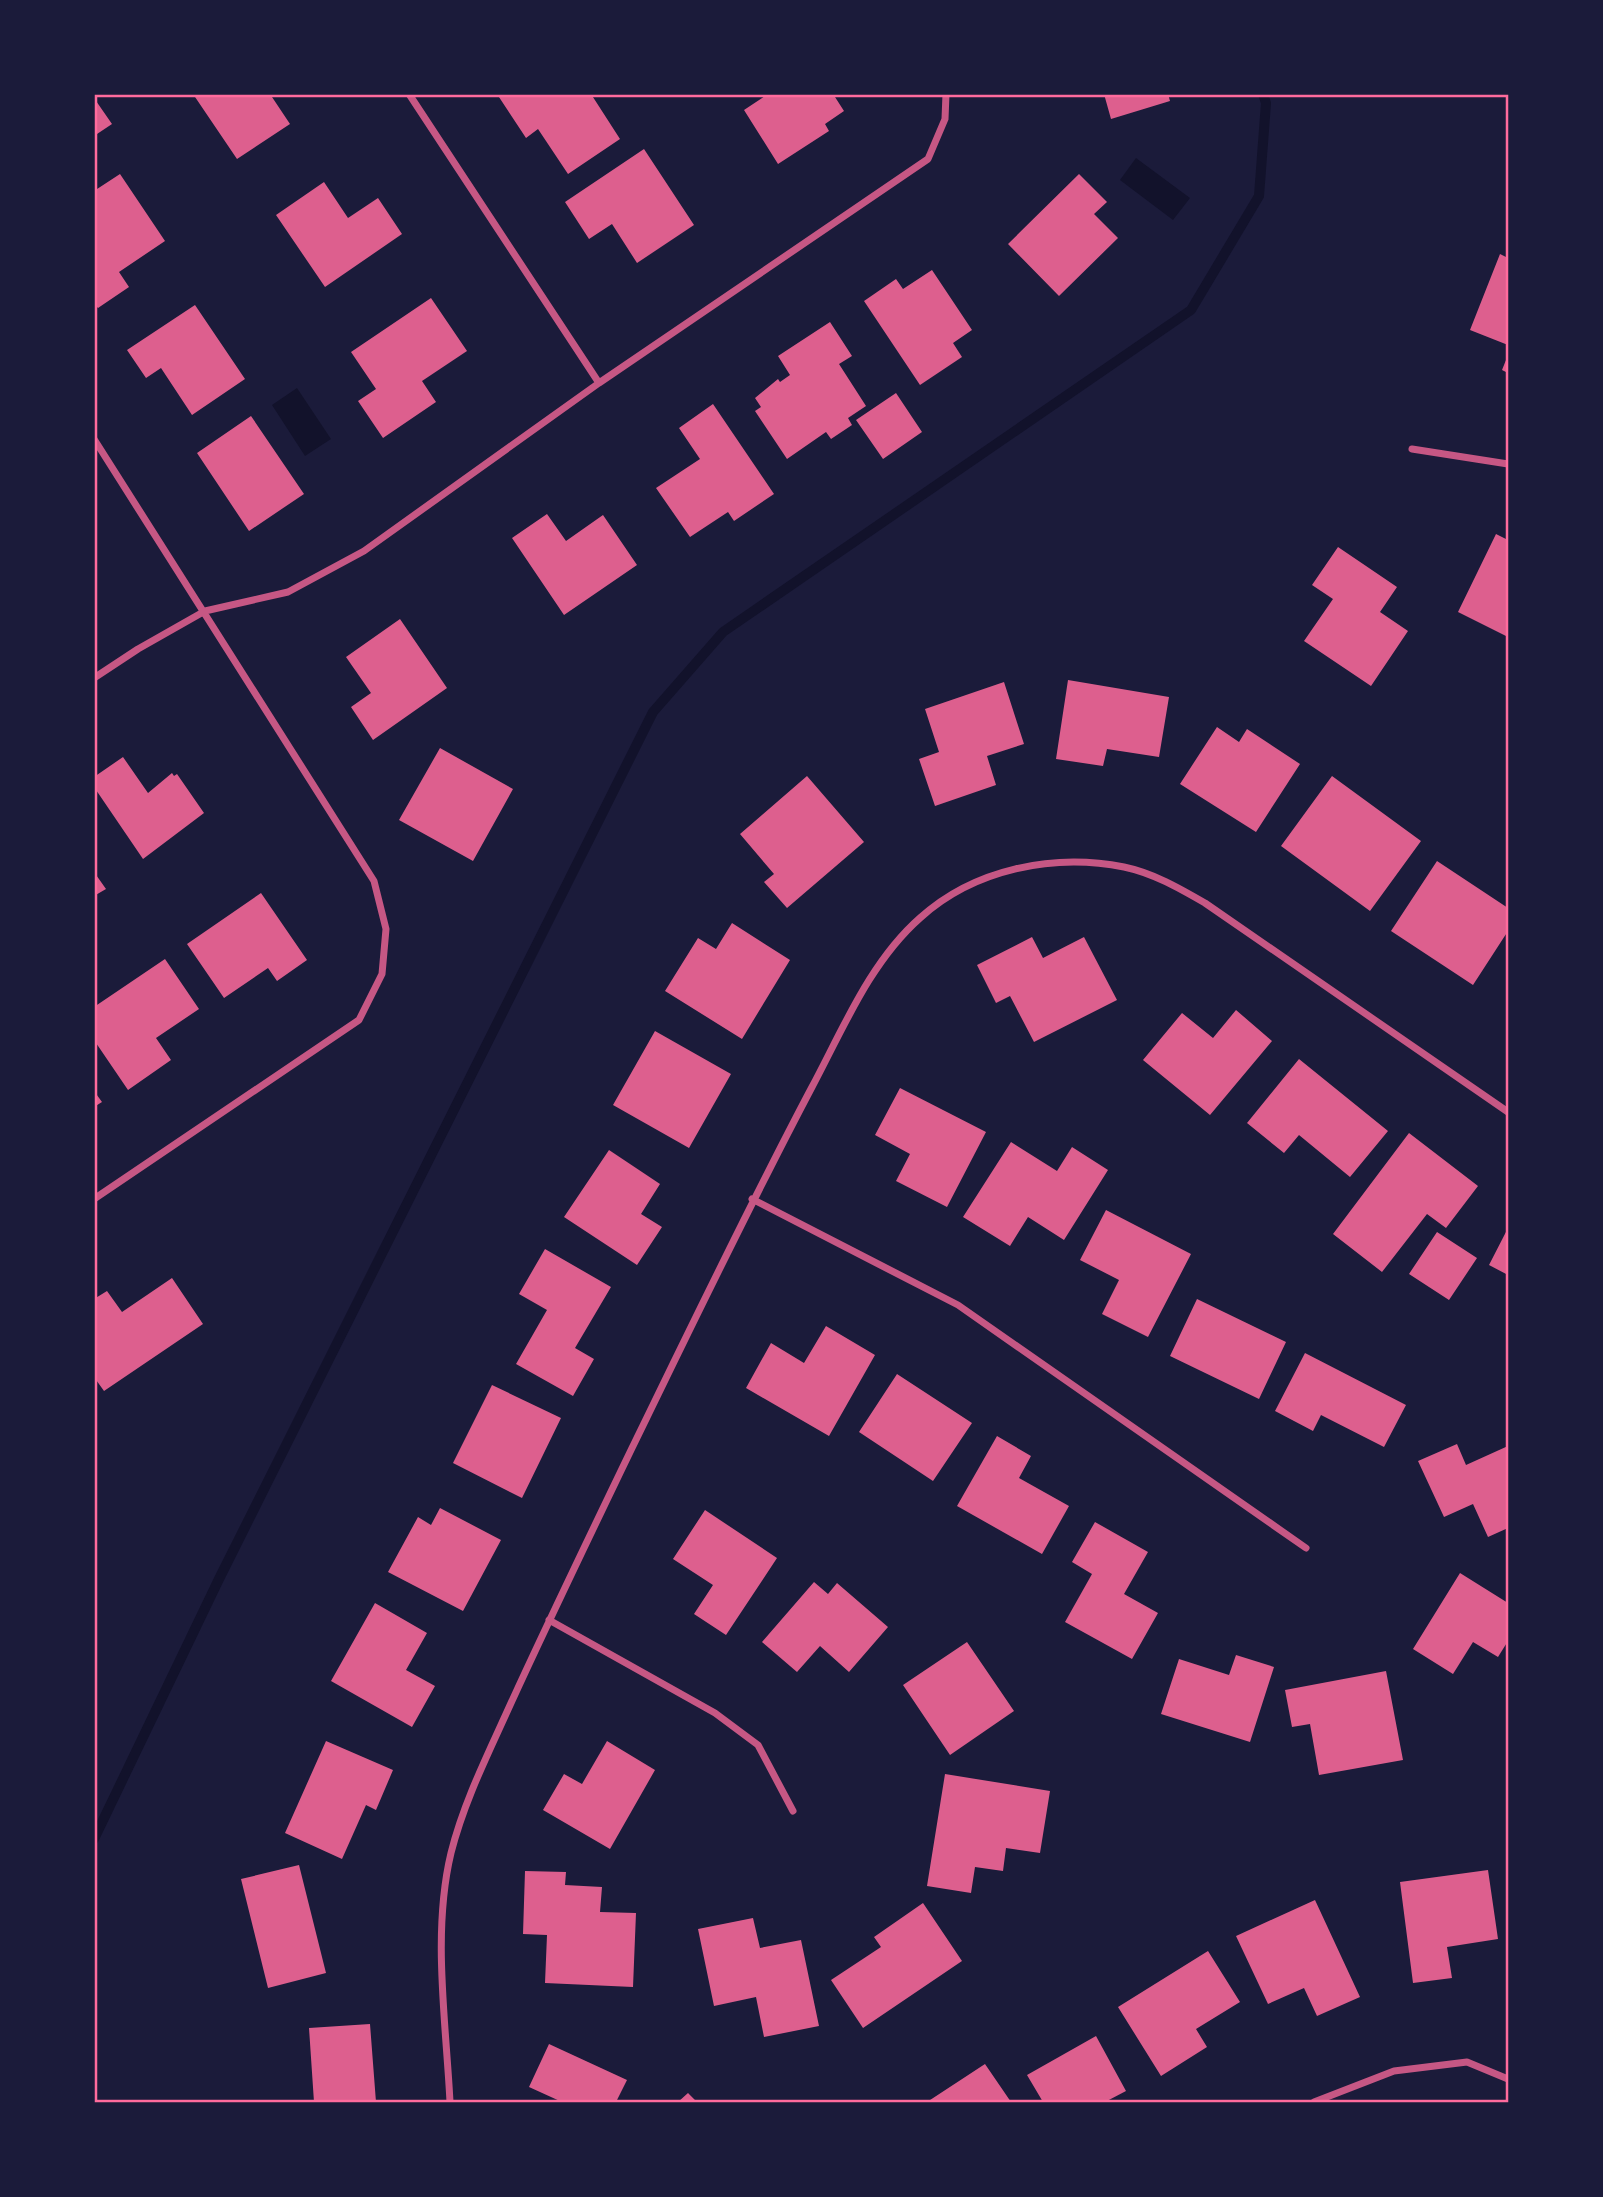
<svg xmlns="http://www.w3.org/2000/svg" width="1603" height="2197" font-family="Mulish,sans-serif">
  <style>
    .water { fill: #12122b }
    .lines { fill: none; stroke-linecap: round; stroke-linejoin: round }
    .stream { stroke: #12122b; stroke-width: 10 }
    .building { fill: #dd5f8e }
    .minor { stroke: #c65784; stroke-width: 7 }
    .neatline { fill: none; stroke: #ff6b9d; stroke-width: 2.5 }
  </style>
  <rect width="100%" height="100%" fill="#1b1b3a"/>
  <path class="water" d="M 1136,158 L 1190,198 L 1173,220 L 1120,180 Z
    M 297,388 L 331,439 L 305,456 L 272,405 Z"/>
  <g class="lines">
    <path class="stream" d="M 94,1839 L 219,1579 L 653,712 L 723,632 L 1191,310 L 1259,196 L 1266,103 L 1263,94"/>
  </g>
  <path class="building" d="M 193,94 L 270,94 L 290,124 L 237,159 Z
    M 497,94 L 591,94 L 620,139 L 568,174 L 538,129 L 526,138 Z
    M 768,94 L 838,94 L 835,97 L 844,111 L 825,124 L 829,131 L 778,164 L 744,110 Z
    M 1104,94 L 1168,94 L 1170,101 L 1111,119 Z
    M 94,98 L 112,124 L 94,136 Z
    M 644,149 L 694,225 L 637,263 L 612,224 L 589,239 L 565,202 Z
    M 120,174 L 165,241 L 119,272 L 129,287 L 98,308 L 94,304 L 94,191 Z
    M 1079,174 L 1107,202 L 1094,214 L 1118,238 L 1059,296 L 1008,244 Z
    M 324,182 L 348,218 L 378,198 L 402,234 L 325,287 L 276,215 Z
    M 1500,254 L 1508,258 L 1508,345 L 1470,330 Z
    M 932,270 L 972,330 L 953,343 L 962,357 L 920,385 L 864,301 L 896,279 L 903,289 Z
    M 431,298 L 467,351 L 422,381 L 436,402 L 383,438 L 358,401 L 376,389 L 351,352 Z
    M 195,305 L 245,379 L 192,415 L 161,368 L 146,378 L 127,350 Z
    M 830,322 L 852,356 L 839,364 L 866,406 L 848,418 L 852,425 L 831,439 L 826,432 L 787,459 L 755,411 L 761,407 L 755,398 L 778,379 L 780,382 L 790,375 L 778,356 Z
    M 1508,355 L 1508,373 L 1502,370 Z
    M 896,393 L 922,432 L 883,459 L 856,420 Z
    M 713,404 L 774,494 L 734,521 L 728,512 L 690,537 L 656,488 L 700,459 L 679,428 Z
    M 251,416 L 304,494 L 249,531 L 197,453 Z
    M 547,514 L 566,541 L 603,515 L 637,565 L 564,615 L 512,538 Z
    M 1496,534 L 1508,540 L 1508,637 L 1458,612 Z
    M 1338,547 L 1397,587 L 1380,612 L 1408,631 L 1371,686 L 1304,641 L 1333,599 L 1312,585 Z
    M 400,619 L 447,688 L 373,740 L 351,707 L 371,693 L 346,657 Z
    M 1068,680 L 1169,697 L 1159,757 L 1107,749 L 1103,766 L 1056,759 Z
    M 1004,682 L 1024,744 L 987,756 L 996,785 L 935,806 L 919,759 L 939,752 L 925,709 Z
    M 1217,727 L 1239,742 L 1247,729 L 1300,764 L 1256,832 L 1180,784 Z
    M 440,748 L 513,789 L 473,861 L 399,820 Z
    M 123,757 L 148,793 L 172,773 L 174,776 L 177,774 L 204,813 L 143,859 L 94,787 L 94,777 Z
    M 807,776 L 864,842 L 787,908 L 764,882 L 774,874 L 740,834 Z
    M 1332,776 L 1421,841 L 1370,911 L 1281,846 Z
    M 1437,861 L 1508,908 L 1508,931 L 1473,985 L 1391,931 Z
    M 94,872 L 106,889 L 94,896 Z
    M 261,893 L 307,960 L 277,981 L 268,968 L 224,998 L 187,944 Z
    M 732,923 L 790,960 L 742,1039 L 665,991 L 698,938 L 716,949 Z
    M 1032,937 L 1043,958 L 1084,937 L 1117,1000 L 1034,1042 L 1010,996 L 996,1003 L 977,965 Z
    M 165,959 L 199,1009 L 156,1038 L 171,1060 L 128,1090 L 94,1040 L 94,1007 Z
    M 1236,1010 L 1272,1041 L 1210,1115 L 1143,1060 L 1182,1013 L 1213,1038 Z
    M 655,1031 L 731,1074 L 689,1148 L 613,1105 Z
    M 1299,1059 L 1388,1131 L 1350,1177 L 1299,1135 L 1284,1153 L 1247,1123 Z
    M 900,1088 L 986,1132 L 947,1207 L 896,1181 L 910,1154 L 875,1135 Z
    M 94,1091 L 102,1102 L 94,1107 Z
    M 1409,1133 L 1478,1186 L 1446,1228 L 1427,1214 L 1382,1272 L 1333,1234 Z
    M 1011,1142 L 1057,1171 L 1072,1147 L 1108,1170 L 1064,1240 L 1028,1217 L 1010,1246 L 963,1217 Z
    M 609,1150 L 660,1184 L 641,1214 L 662,1227 L 637,1265 L 564,1217 Z
    M 1106,1210 L 1191,1254 L 1148,1337 L 1102,1314 L 1119,1280 L 1080,1260 Z
    M 1508,1228 L 1508,1275 L 1489,1265 Z
    M 1437,1232 L 1477,1258 L 1449,1300 L 1409,1274 Z
    M 545,1249 L 611,1287 L 575,1348 L 594,1359 L 573,1396 L 516,1364 L 547,1310 L 519,1294 Z
    M 172,1278 L 203,1324 L 104,1391 L 94,1377 L 94,1299 L 107,1291 L 122,1312 Z
    M 1197,1299 L 1286,1342 L 1259,1399 L 1170,1356 Z
    M 826,1326 L 875,1355 L 829,1436 L 746,1388 L 771,1343 L 804,1363 Z
    M 1305,1353 L 1406,1405 L 1384,1447 L 1321,1415 L 1313,1431 L 1275,1411 Z
    M 897,1374 L 972,1423 L 933,1481 L 859,1432 Z
    M 492,1385 L 561,1418 L 522,1498 L 453,1463 Z
    M 997,1436 L 1031,1456 L 1019,1478 L 1069,1506 L 1042,1554 L 957,1506 Z
    M 1457,1444 L 1466,1465 L 1508,1446 L 1508,1528 L 1488,1537 L 1473,1504 L 1444,1517 L 1418,1461 Z
    M 440,1508 L 501,1540 L 463,1611 L 388,1572 L 418,1517 L 431,1525 Z
    M 705,1510 L 777,1558 L 726,1635 L 694,1614 L 713,1585 L 673,1559 Z
    M 1095,1522 L 1148,1552 L 1124,1594 L 1158,1613 L 1132,1659 L 1065,1622 L 1092,1574 L 1072,1562 Z
    M 1460,1573 L 1508,1603 L 1508,1641 L 1498,1657 L 1473,1642 L 1453,1674 L 1413,1649 Z
    M 814,1582 L 828,1594 L 837,1583 L 888,1627 L 849,1672 L 820,1646 L 797,1672 L 762,1642 Z
    M 375,1603 L 427,1633 L 406,1670 L 435,1686 L 412,1727 L 331,1681 Z
    M 967,1642 L 1014,1711 L 950,1755 L 903,1685 Z
    M 1236,1655 L 1274,1667 L 1250,1742 L 1161,1714 L 1179,1659 L 1229,1675 Z
    M 1386,1671 L 1403,1760 L 1319,1775 L 1310,1724 L 1292,1727 L 1285,1690 Z
    M 326,1741 L 393,1770 L 376,1810 L 366,1805 L 342,1859 L 285,1833 Z
    M 607,1741 L 655,1770 L 610,1849 L 543,1810 L 564,1774 L 582,1784 Z
    M 945,1774 L 1050,1791 L 1040,1853 L 1006,1848 L 1003,1871 L 975,1867 L 971,1893 L 927,1886 Z
    M 299,1865 L 326,1973 L 268,1988 L 241,1879 Z
    M 1488,1870 L 1498,1939 L 1447,1947 L 1452,1978 L 1413,1983 L 1400,1882 Z
    M 525,1871 L 566,1872 L 565,1885 L 602,1887 L 600,1912 L 636,1913 L 633,1987 L 545,1983 L 547,1935 L 523,1934 Z
    M 1315,1900 L 1360,1997 L 1317,2016 L 1304,1988 L 1268,2004 L 1236,1936 Z
    M 923,1903 L 962,1961 L 863,2028 L 831,1980 L 881,1947 L 874,1937 Z
    M 753,1918 L 760,1948 L 801,1940 L 819,2026 L 764,2037 L 756,1997 L 714,2006 L 698,1929 Z
    M 1208,1951 L 1240,2002 L 1196,2029 L 1207,2047 L 1161,2076 L 1118,2007 Z
    M 370,2024 L 376,2102 L 314,2102 L 309,2028 Z
    M 1096,2036 L 1126,2091 L 1105,2102 L 1043,2102 L 1027,2075 Z
    M 549,2044 L 627,2080 L 616,2102 L 562,2102 L 529,2087 Z
    M 985,2064 L 1011,2102 L 927,2102 Z
    M 688,2093 L 697,2102 L 678,2102 Z"/>
  <g class="lines">
    <path class="minor" d="M 409,94 L 599,383
      M 94,439 L 374,881 L 386,929 L 382,974 L 359,1020 L 94,1199
      M 1412,449 L 1508,464
      M 94,678 L 138,649 L 205,611 L 288,592 L 364,551 L 599,383 L 928,159 L 945,119 L 946,94
      M 752,1199 L 958,1305 L 1306,1548
      M 549,1620 L 715,1713 L 758,1745 L 793,1811
      M 450,2102 C 446,2022 432,1932 451,1853 C 464,1801 489,1752 511,1703 C 550,1618 591,1533 632,1448 C 691,1327 749,1206 812,1087 C 843,1029 870,962 920,918 C 974,869 1053,853 1124,867 C 1153,873 1179,888 1205,903 L 1508,1112
      M 1314,2102 L 1394,2071 L 1467,2062 L 1508,2079"/>
  </g>
  <rect width="1603" height="2197" fill="none" stroke="#1b1b3a" stroke-width="192"/>
  <rect x="96" y="96" width="1411" height="2005" class="neatline"/>
</svg>
